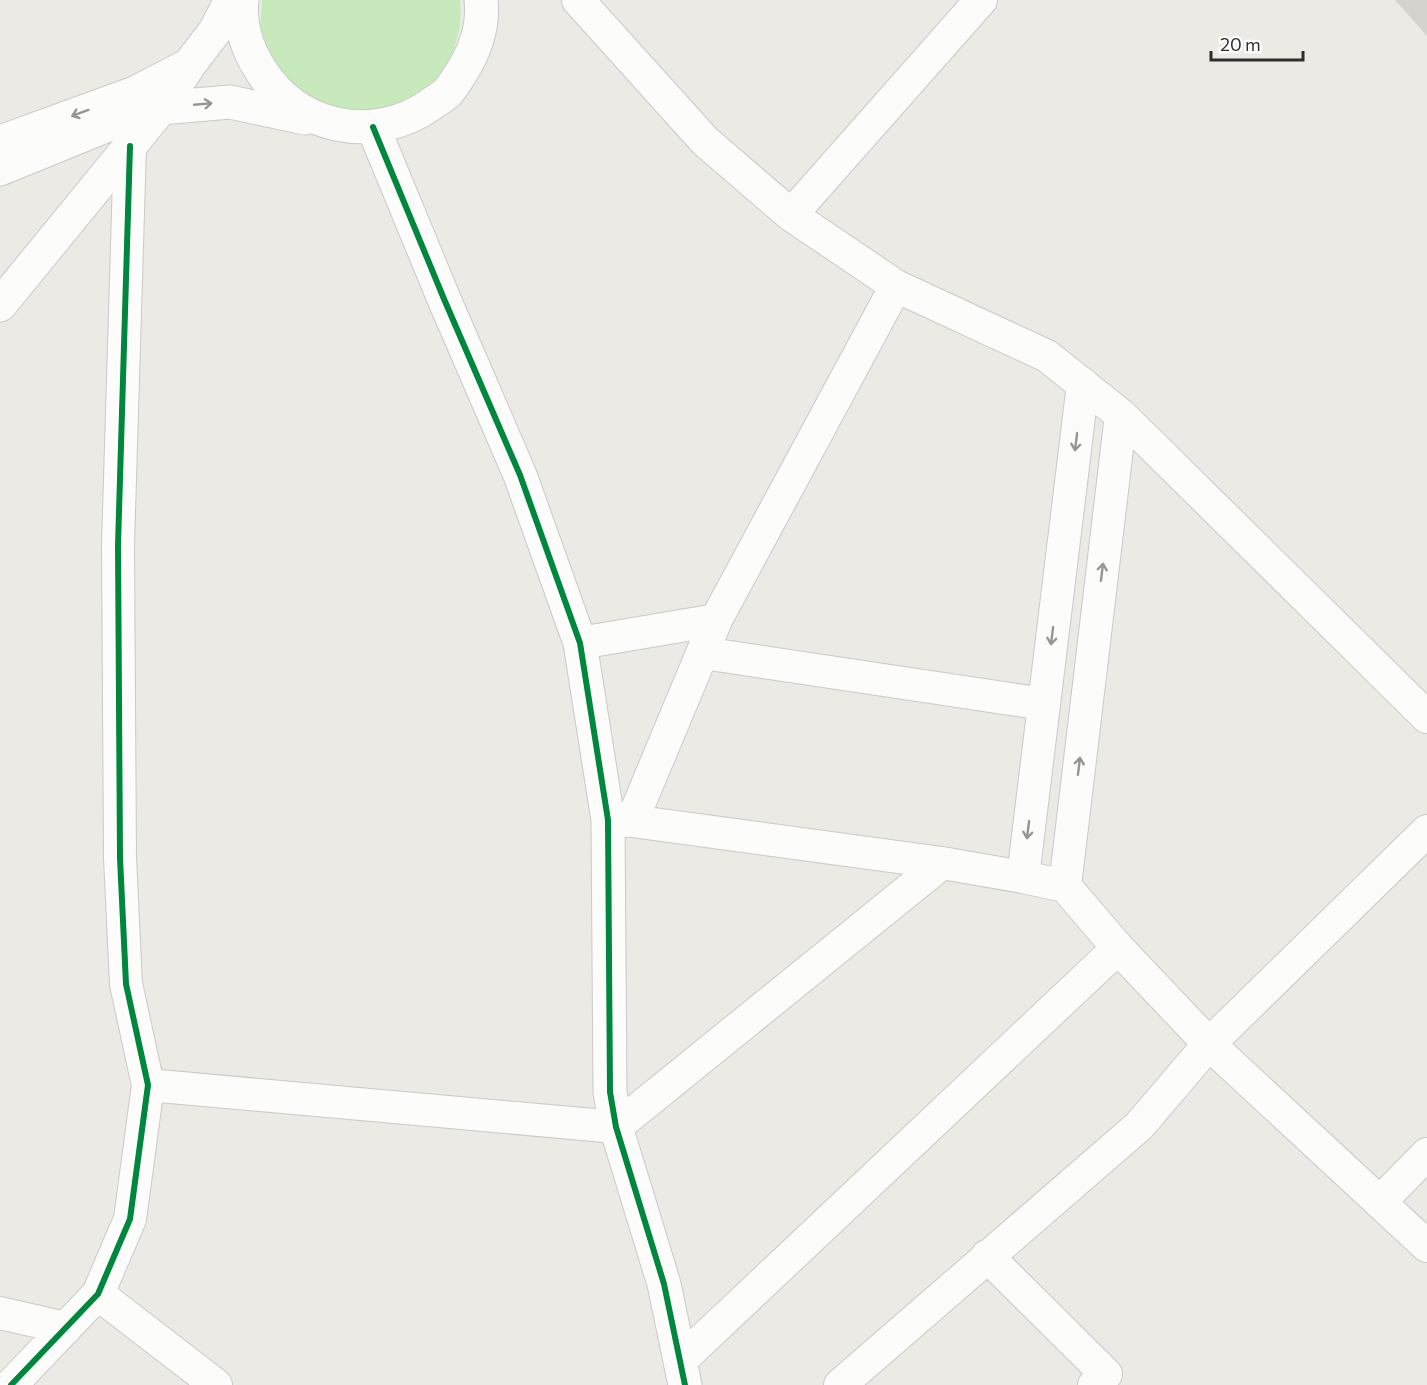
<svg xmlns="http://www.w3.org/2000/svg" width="1427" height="1385" font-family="Commissioner,sans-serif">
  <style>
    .green { fill: #c7e9bc }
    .building { fill: #d5d3ce }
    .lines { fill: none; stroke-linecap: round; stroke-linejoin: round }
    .street-casing { stroke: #cac9c9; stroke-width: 34 }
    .secondary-casing { stroke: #cac9c9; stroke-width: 35 }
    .street { stroke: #fcfcfb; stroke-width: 32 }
    .secondary { stroke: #fcfcfb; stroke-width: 33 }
    .cycleway-casing { stroke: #fff; stroke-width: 10 }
    .cycleway { stroke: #00873e; stroke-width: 6 }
    .oneway { stroke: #959594 }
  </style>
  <rect width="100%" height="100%" fill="#eceae4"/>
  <path class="green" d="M 262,0 L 460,0 C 466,50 433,102 382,112 C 323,124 272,83 261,27 C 260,19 262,9 262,0 Z"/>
  <path class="building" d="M 1395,0 L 1427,0 L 1427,36 Z"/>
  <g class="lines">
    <defs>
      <path id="street" d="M 578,0 L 705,141 L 791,215 L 896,286 L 1047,356 L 1121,415 L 1427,717
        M 791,215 L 981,0
        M 580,643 L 716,620
        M 703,653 L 1044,704
        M 608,820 L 632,821 L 942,863 L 1023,877 L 1065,886 L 1118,948 L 1209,1044 L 1427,1246
        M 632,821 L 716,620 L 896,286
        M 1023,877 L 1083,384
        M 1065,886 L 1121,415
        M 148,1085 L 616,1127 L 942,863
        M 1380,1202 L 1427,1154
        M 987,1256 L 1106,1374 L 1094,1385
        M 98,1294 L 216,1385
        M 0,1313 L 66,1328
        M 680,1361 L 1118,948
        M 11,1385 L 98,1294 L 130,1219 L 148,1085 L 126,984 L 120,858 L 118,545 L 130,146
        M 840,1385 L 1139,1126 L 1209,1044 L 1427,831"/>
      <path id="secondary" d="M 242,0 C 239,24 247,49 260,69 C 295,128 373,145 430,105 C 435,101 443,97 448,92 C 453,86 457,79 461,73 C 475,51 484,26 481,0
        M 373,127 L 444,299 L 520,475 L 580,643 L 608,820 L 610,1092 L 616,1127 L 664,1284 L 685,1385
        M 0,142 L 135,93 L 189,65 L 215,31 L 231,0
        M 0,169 L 125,118 L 161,108 L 230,102 L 305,118
        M 0,305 L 161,108 L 189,65"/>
    </defs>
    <use href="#street" class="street-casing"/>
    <use href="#secondary" class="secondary-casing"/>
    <use href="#street" class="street"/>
    <use href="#secondary" class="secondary"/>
    <defs>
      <path id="cycleway" d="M 373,127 L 444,299 L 520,475 L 580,643 L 608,820 L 610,1092 L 616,1127 L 664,1284 L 685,1385
        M 11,1385 L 98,1294 L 130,1219 L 148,1085 L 126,984 L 120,858 L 118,545 L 130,146"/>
    </defs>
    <use href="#cycleway" class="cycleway-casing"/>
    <use href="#cycleway" class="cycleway"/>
  </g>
  <defs><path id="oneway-shaft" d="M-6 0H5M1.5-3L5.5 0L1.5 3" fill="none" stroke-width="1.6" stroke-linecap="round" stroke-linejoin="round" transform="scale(1.5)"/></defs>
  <g class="oneway">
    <use href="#oneway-shaft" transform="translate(203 104) rotate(-5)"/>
    <use href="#oneway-shaft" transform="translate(80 113) rotate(160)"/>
    <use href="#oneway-shaft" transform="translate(1076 442) rotate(97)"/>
    <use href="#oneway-shaft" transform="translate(1102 572) rotate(-83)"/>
    <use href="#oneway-shaft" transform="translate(1052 636) rotate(97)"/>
    <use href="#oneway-shaft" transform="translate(1079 766) rotate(-83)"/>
    <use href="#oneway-shaft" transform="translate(1028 830) rotate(97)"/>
  </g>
  <path d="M1211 51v9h92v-9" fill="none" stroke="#2e2e2e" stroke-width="3"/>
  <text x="1220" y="51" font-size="18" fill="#2e2e2e" stroke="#ffffff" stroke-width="4.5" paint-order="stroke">20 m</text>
</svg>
